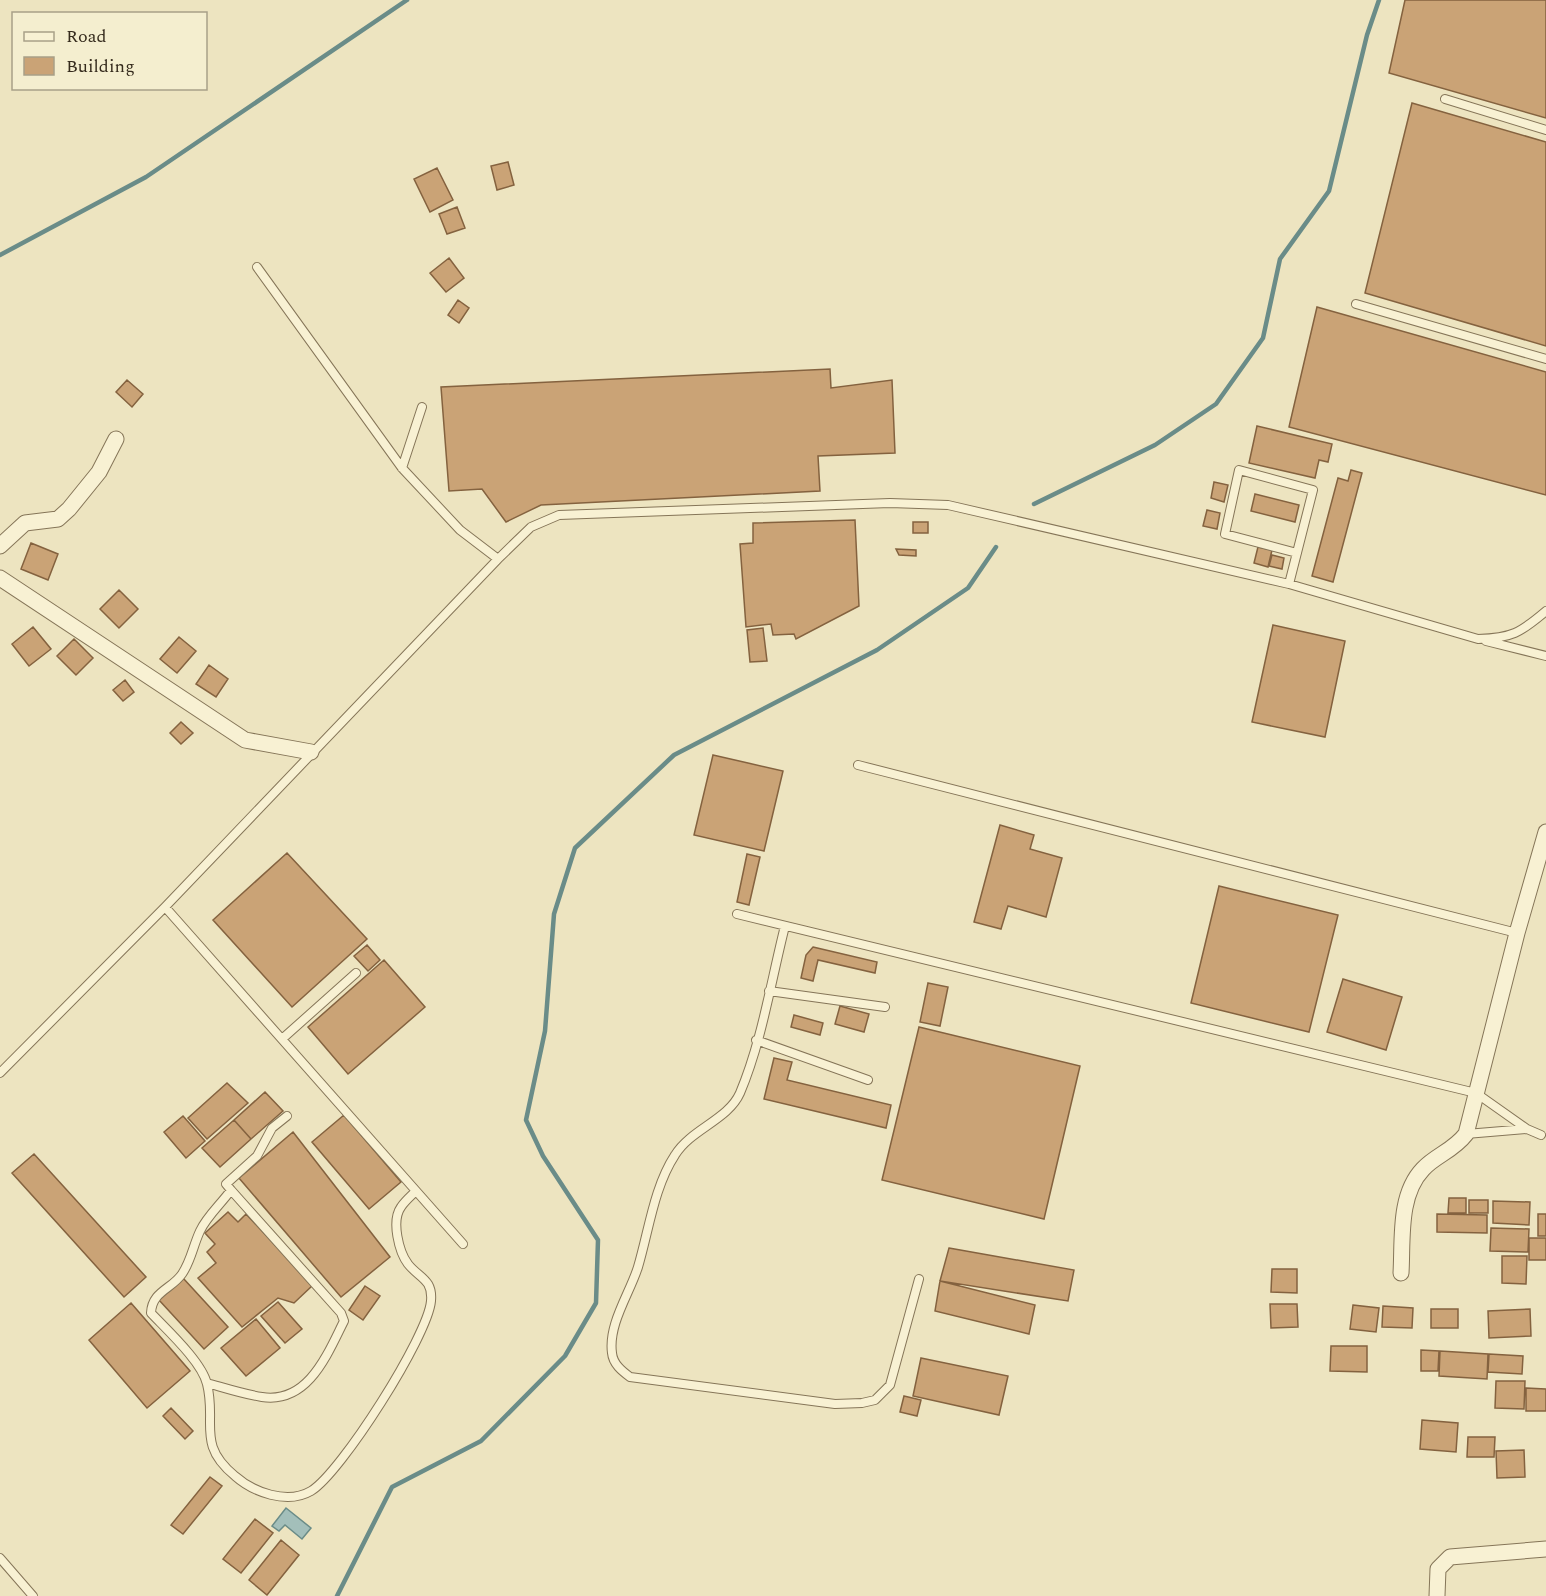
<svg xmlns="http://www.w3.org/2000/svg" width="1546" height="1596" font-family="Spectral,serif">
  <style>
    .water { fill: #a3bfba; stroke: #6a8c88; stroke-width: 1.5 }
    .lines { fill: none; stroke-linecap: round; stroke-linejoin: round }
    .stream { stroke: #6a8c88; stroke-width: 4.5 }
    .building { fill: #caa376; stroke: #84623f; stroke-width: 1.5 }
    .lane-casing { stroke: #857558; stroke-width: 10 }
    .street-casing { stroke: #857558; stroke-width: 17 }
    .lane { stroke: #f8f1d3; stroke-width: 8 }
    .street { stroke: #f8f1d3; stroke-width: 15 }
  </style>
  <rect width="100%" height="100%" fill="#ede4c0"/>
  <path class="water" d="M 286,1508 L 311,1528 L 302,1539 L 285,1525 L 279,1531 L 272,1526 Z"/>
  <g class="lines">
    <path class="stream" d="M 0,255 L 146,177 L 407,0
      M 1034,504 L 1155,445 L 1216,404 L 1263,338 L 1280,259 L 1329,191 L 1367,35 L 1379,0
      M 337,1596 L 392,1487 L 481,1441 L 565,1356 L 596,1303 L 598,1240 L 543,1156 L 526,1120 L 545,1031 L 554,914 L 575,848 L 674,755 L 877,650 L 968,588 L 996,547"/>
  </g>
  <path class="building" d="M 1405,0 L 1546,0 L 1546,118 L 1389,73 Z
    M 1412,103 L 1546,142 L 1546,346 L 1365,293 Z
    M 508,162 L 514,185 L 497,190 L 491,166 Z
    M 437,168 L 453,200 L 430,212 L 414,179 Z
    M 457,207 L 465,228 L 447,234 L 439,214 Z
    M 449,258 L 464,278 L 446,292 L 430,273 Z
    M 458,300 L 469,308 L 459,323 L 448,315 Z
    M 1317,307 L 1546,372 L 1546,495 L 1289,427 Z
    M 830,369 L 831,388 L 892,380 L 895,453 L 818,456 L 820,491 L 541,505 L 506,522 L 482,489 L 449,491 L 441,387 Z
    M 127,380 L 143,394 L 132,407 L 116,392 Z
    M 1257,426 L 1332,444 L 1328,462 L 1319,460 L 1315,478 L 1249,463 Z
    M 1351,470 L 1362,473 L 1333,582 L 1312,576 L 1338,478 L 1348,481 Z
    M 1214,482 L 1228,485 L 1224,502 L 1211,498 Z
    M 1255,494 L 1299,505 L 1295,522 L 1251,511 Z
    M 1207,510 L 1220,513 L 1217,529 L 1203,526 Z
    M 855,520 L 859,606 L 796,639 L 794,634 L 773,635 L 771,624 L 746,627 L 740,544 L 753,543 L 753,523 Z
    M 913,522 L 928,522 L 928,533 L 913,533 Z
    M 31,543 L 58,554 L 48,580 L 21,569 Z
    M 1258,547 L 1272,550 L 1268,567 L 1254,563 Z
    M 896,549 L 916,550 L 916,556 L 899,555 Z
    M 1272,555 L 1284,558 L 1282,569 L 1269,566 Z
    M 119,590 L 138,609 L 119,628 L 100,609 Z
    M 1273,625 L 1345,641 L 1325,737 L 1252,722 Z
    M 33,627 L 51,649 L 29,666 L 12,644 Z
    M 763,628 L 767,661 L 750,662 L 747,630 Z
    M 179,637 L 196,651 L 177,673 L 160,659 Z
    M 74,639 L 93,658 L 76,675 L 57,656 Z
    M 209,665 L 228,679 L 216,697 L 196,684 Z
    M 125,680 L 134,692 L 123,701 L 113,690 Z
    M 181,722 L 193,733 L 181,744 L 170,733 Z
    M 713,755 L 783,771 L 764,851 L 694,835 Z
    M 1000,825 L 1034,835 L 1030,849 L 1062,858 L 1046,917 L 1008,906 L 1001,929 L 974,922 Z
    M 287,853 L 367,939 L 292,1007 L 213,920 Z
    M 747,854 L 760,857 L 749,905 L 737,902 Z
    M 1219,886 L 1338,915 L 1309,1032 L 1191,1003 Z
    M 367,945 L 380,960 L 368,971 L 354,956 Z
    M 813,947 L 877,962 L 875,973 L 818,960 L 813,981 L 801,978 L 806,955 Z
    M 384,960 L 425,1007 L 348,1074 L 308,1027 Z
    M 1343,979 L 1402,997 L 1386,1050 L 1327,1032 Z
    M 928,983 L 948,987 L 940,1026 L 920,1022 Z
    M 840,1006 L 869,1014 L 864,1032 L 835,1024 Z
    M 794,1015 L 823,1023 L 820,1035 L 791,1027 Z
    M 919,1027 L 1080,1066 L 1044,1219 L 882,1180 Z
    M 774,1058 L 792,1062 L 787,1080 L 891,1105 L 886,1128 L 764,1099 Z
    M 227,1083 L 248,1103 L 207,1139 L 188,1118 Z
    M 265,1092 L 283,1111 L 251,1139 L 234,1120 Z
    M 344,1115 L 401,1182 L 369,1209 L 312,1142 Z
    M 183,1116 L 205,1141 L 186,1158 L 164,1132 Z
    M 234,1120 L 251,1139 L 220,1167 L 202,1148 Z
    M 293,1132 L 390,1257 L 341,1297 L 239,1178 Z
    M 34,1154 L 146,1277 L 124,1297 L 12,1173 Z
    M 1449,1198 L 1466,1198 L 1466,1213 L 1448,1213 Z
    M 1469,1200 L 1488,1200 L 1488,1213 L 1469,1213 Z
    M 1493,1201 L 1530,1202 L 1529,1225 L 1493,1223 Z
    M 228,1212 L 238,1222 L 246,1214 L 313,1285 L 294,1303 L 278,1298 L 242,1327 L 198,1278 L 216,1263 L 207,1252 L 215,1244 L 205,1233 Z
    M 1437,1214 L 1487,1215 L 1487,1233 L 1437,1232 Z
    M 1538,1214 L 1546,1214 L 1546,1236 L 1538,1236 Z
    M 1491,1228 L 1529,1229 L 1528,1252 L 1490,1251 Z
    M 1529,1238 L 1546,1238 L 1546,1260 L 1529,1260 Z
    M 949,1248 L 1074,1270 L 1068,1301 L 940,1281 Z
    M 1502,1256 L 1527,1256 L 1526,1284 L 1502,1283 Z
    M 1272,1269 L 1297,1269 L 1297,1293 L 1271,1292 Z
    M 183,1278 L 228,1327 L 204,1349 L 159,1300 Z
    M 940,1281 L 1035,1305 L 1029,1334 L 935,1311 Z
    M 365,1286 L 380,1296 L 363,1320 L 349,1310 Z
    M 278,1302 L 302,1329 L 285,1343 L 261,1316 Z
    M 131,1303 L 190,1371 L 147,1408 L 89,1340 Z
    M 1270,1304 L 1297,1304 L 1298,1327 L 1271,1328 Z
    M 1353,1305 L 1379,1308 L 1376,1332 L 1350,1329 Z
    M 1383,1306 L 1413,1308 L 1412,1328 L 1382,1327 Z
    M 1431,1309 L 1458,1309 L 1458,1328 L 1431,1328 Z
    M 1530,1309 L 1531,1336 L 1489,1338 L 1488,1311 Z
    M 256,1319 L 280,1348 L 246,1376 L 221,1348 Z
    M 1331,1346 L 1367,1346 L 1367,1372 L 1330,1371 Z
    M 1421,1350 L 1439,1351 L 1438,1371 L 1421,1371 Z
    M 1440,1351 L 1488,1354 L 1487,1379 L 1439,1376 Z
    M 1489,1354 L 1523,1356 L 1522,1374 L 1488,1372 Z
    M 921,1358 L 1008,1376 L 999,1415 L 913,1396 Z
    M 1496,1381 L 1525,1381 L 1524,1409 L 1495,1408 Z
    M 1526,1388 L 1546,1389 L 1546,1411 L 1526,1411 Z
    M 904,1396 L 921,1400 L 917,1416 L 900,1412 Z
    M 171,1408 L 193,1431 L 185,1439 L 163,1416 Z
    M 1422,1420 L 1458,1423 L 1456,1452 L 1420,1449 Z
    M 1468,1437 L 1495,1437 L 1494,1457 L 1467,1457 Z
    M 1524,1450 L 1525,1477 L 1497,1478 L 1496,1451 Z
    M 210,1477 L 222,1486 L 183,1534 L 171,1525 Z
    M 255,1519 L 273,1533 L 241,1573 L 223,1559 Z
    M 281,1540 L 299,1555 L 267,1595 L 249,1580 Z"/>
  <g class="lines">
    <defs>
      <path id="lane" d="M 1445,99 L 1546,130
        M 257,267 L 402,468 L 460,530 L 498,559
        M 1356,304 L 1546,359
        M 402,468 L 422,407
        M 1289,584 L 1313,490 L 1239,470 L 1225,534 L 1297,553
        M 1486,641 L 1546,656
        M 858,765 L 1517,933
        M 165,907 L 463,1244
        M 737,914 L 1476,1093 L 1527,1129
        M 785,926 C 771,981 762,1041 740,1093 C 728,1120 691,1129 675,1155 C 654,1187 649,1230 638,1267 C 630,1293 608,1324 612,1353 C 613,1364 622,1371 630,1377 L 835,1404 L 862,1403 L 875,1400 L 890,1385 L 919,1279
        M 769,991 L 885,1007
        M 282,1039 L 356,973
        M 756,1040 L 868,1080
        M 0,1073 L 165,907 L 498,559 L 531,527 L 559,515 L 890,503 L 948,505 L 1289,584 L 1478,639 C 1512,638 1520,633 1546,611
        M 287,1116 L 272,1128 L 257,1156 L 226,1184 L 231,1190 C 221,1204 207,1216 200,1231 C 193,1246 191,1261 182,1274 C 172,1289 152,1291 151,1313 C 167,1330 202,1362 207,1384 C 217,1423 196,1444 235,1476 C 253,1492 287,1505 311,1491 C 341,1473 428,1336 431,1301 C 433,1279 419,1278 408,1264 C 399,1252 391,1221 401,1207 C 405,1201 411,1196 416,1191
        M 1466,1134 L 1527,1129 L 1541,1135
        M 207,1383 C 225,1388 243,1394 262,1397 C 308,1404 327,1355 344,1321 L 341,1313 L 231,1190
        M 0,1558 L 33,1596"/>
      <path id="street" d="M 0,546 L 25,523 L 58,519 L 69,509 L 99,472 L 116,439
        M 0,578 L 245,740 L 311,752
        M 1401,1273 C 1403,1240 1398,1195 1423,1169 C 1436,1155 1453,1151 1466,1134 L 1517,933 L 1546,832
        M 1437,1596 L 1438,1569 L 1450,1557 L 1546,1549"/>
    </defs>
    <use href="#lane" class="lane-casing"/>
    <use href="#street" class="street-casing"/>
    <use href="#lane" class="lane"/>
    <use href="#street" class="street"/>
  </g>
  <rect x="12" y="12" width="195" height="78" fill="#f4eecf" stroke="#a8a088" stroke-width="1.5"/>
  <rect x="24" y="32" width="30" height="9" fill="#f8f1d3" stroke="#a8a088" stroke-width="1.5"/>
  <text x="66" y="42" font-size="18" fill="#352b1d">Road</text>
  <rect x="24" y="57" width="30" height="18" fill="#caa376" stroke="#a8a088" stroke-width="1.5"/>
  <text x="66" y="72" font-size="18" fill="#352b1d">Building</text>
</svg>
